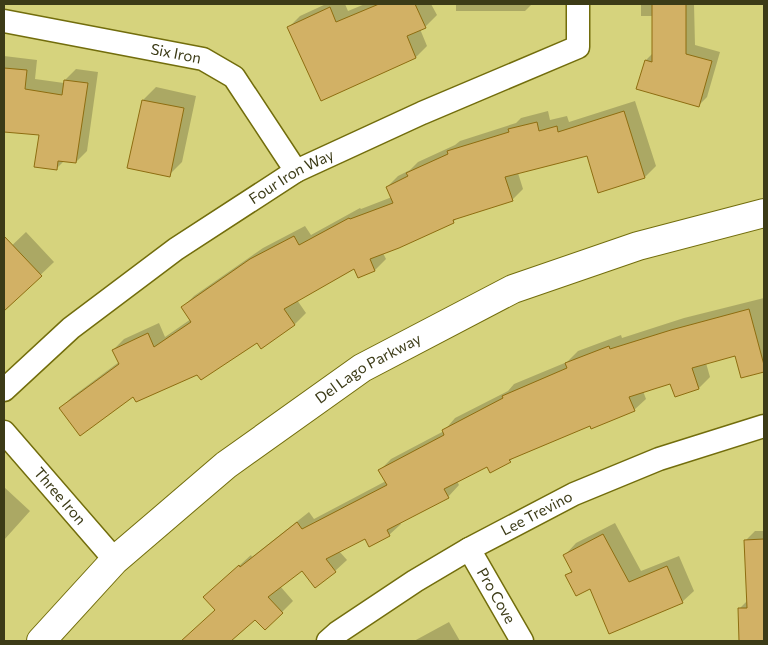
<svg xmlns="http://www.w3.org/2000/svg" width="768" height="645" font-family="Commissioner,sans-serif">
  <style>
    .shadow { fill: #0003 }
    .building { fill: #d2b165; stroke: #8e6d10 }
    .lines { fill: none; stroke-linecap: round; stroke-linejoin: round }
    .minor-casing { stroke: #726d0c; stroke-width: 25 }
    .tertiary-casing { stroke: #726d0c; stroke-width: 30 }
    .minor { stroke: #fff; stroke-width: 22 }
    .tertiary { stroke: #fff; stroke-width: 28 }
    .labels { text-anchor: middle; stroke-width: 5; stroke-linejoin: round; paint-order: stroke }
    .street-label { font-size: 15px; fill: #3c3b17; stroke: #e3e08a }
  </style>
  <rect width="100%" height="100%" fill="#d6d37d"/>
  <path class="shadow" d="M 326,4 L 345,4 L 348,11 L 365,4 L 431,4 L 437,15 L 425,27 L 420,29 L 427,46 L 416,57 L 321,99 L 289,27 L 300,16 Z
    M 456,4 L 532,4 L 525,11 L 456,11 Z
    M 641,4 L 694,4 L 695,45 L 720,52 L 707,97 L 698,106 L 646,60 L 653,53 L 653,16 L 641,16 Z
    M 4,56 L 37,60 L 35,79 L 64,83 L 65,80 L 76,69 L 98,72 L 87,151 L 76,162 L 65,160 L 56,169 L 40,134 L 4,130 Z
    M 156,87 L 196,96 L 182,162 L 169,175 L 143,100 Z
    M 635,101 L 656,166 L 645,177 L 587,155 L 518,173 L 523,189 L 512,200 L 458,217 L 454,221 L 383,253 L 386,259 L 375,270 L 358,277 L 355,268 L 297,300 L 306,313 L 295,324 L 261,347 L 257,341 L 197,373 L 134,395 L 61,408 L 72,397 L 119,362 L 113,350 L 124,339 L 159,323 L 165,337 L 191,319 L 183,307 L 194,296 L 263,248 L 305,226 L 311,235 L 360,208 L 361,209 L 392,197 L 387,187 L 398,176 L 410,170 L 418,162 L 455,145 L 460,141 L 516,123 L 521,118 L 548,111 L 550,120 L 567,116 L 569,122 Z
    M 26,232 L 54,262 L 4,310 L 4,253 Z
    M 764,298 L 764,370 L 742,377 L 736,355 L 706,363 L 710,377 L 699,388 L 671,382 L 643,391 L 646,399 L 634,410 L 590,425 L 514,457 L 510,461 L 488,465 L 457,481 L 459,485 L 448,497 L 400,522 L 401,524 L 389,535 L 365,537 L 339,551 L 347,560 L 335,571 L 302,569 L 280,586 L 293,601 L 282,612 L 255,618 L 232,639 L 234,641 L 181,641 L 216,610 L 217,586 L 251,555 L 252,557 L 309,512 L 314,519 L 386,481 L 380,470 L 391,459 L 444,431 L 455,418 L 508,391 L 514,384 L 567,362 L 578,351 L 621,335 L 622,338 L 684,318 Z
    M 4,487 L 30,511 L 4,540 Z
    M 615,523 L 641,571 L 679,556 L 694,591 L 682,602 L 591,587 L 567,576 L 573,570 L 565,555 L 576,543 Z
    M 755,531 L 764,531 L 764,641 L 740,641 L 739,609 L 748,600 L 746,540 Z
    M 449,622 L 460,641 L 414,641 Z"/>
  <path class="building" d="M 379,4 L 415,4 L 426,28 L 407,36 L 416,58 L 321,101 L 287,27 L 330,7 L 336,22 Z
    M 652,4 L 686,4 L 686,54 L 712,61 L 699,107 L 636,89 L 645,60 L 652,62 Z
    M 4,68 L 27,70 L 25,89 L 62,95 L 64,80 L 88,83 L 76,163 L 58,161 L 57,170 L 34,167 L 39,135 L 4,132 Z
    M 142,100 L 184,108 L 170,177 L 127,168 Z
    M 624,111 L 645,178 L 598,193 L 587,156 L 505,177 L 513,201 L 453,220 L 454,223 L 399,248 L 370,259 L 375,271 L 358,278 L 354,269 L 284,309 L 295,325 L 261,349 L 257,343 L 201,380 L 197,375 L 136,402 L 133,397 L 80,436 L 59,408 L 119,364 L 112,350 L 148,333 L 154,347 L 191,322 L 181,307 L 250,259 L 294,236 L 299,245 L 349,218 L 350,219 L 393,203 L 386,187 L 408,176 L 406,173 L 448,154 L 447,151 L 509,132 L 508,129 L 537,122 L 539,131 L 557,126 L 558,132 Z
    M 4,236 L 42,276 L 4,311 Z
    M 749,309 L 764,365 L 764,372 L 741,378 L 735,356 L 692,368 L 699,389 L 675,397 L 670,384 L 629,397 L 635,411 L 591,429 L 590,426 L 509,460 L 511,462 L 490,473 L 487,467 L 444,489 L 449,498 L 387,530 L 390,536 L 369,547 L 365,539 L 326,559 L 336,572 L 315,588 L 302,571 L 268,597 L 283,613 L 265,630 L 255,620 L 231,641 L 181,641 L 215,610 L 203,597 L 239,565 L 240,567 L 297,522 L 302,529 L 387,485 L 378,470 L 444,435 L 442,430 L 503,398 L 502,396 L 567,368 L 565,363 L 609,346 L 610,349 L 671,330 Z
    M 603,534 L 629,582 L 667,566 L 683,603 L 609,634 L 590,589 L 576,596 L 565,575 L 572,572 L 563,555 Z
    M 764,539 L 764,641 L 739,641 L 738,608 L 747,608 L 744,540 Z"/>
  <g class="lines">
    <defs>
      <g id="minor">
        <path id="s1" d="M 4,21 L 203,59 L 234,77 L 296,171"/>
        <path id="s2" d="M 4,390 L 71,328 L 176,249 L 296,171 L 422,113 L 578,47 L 578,4"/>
        <path id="s3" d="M 4,432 L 115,560"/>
        <path id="s4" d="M 469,549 L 522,641"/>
        <path id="s5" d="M 328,641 L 337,633 L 415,581 L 469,549 L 574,494 L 659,459 L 764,426"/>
      </g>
      <g id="tertiary">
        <path id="s6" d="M 41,641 L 115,560 L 226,465 L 362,368 L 513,289 L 638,246 L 764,213"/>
      </g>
    </defs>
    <use href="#minor" class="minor-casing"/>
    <use href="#tertiary" class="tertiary-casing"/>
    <use href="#minor" class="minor"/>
    <use href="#tertiary" class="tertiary"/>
  </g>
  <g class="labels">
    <g class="street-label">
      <text dy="5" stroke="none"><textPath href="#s1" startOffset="175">Six Iron</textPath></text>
      <text dy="5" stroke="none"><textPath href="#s2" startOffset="359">Four Iron Way</textPath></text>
      <text dy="5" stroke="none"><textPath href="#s6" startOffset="428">Del Lago Parkway</textPath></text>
      <text dy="5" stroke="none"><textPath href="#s3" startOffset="85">Three Iron</textPath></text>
      <text dy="5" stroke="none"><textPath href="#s5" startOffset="245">Lee Trevino</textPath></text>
      <text dy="5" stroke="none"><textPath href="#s4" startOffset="54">Pro Cove</textPath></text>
    </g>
  </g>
  <rect width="768" height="645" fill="none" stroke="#3c3b17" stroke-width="10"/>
</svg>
